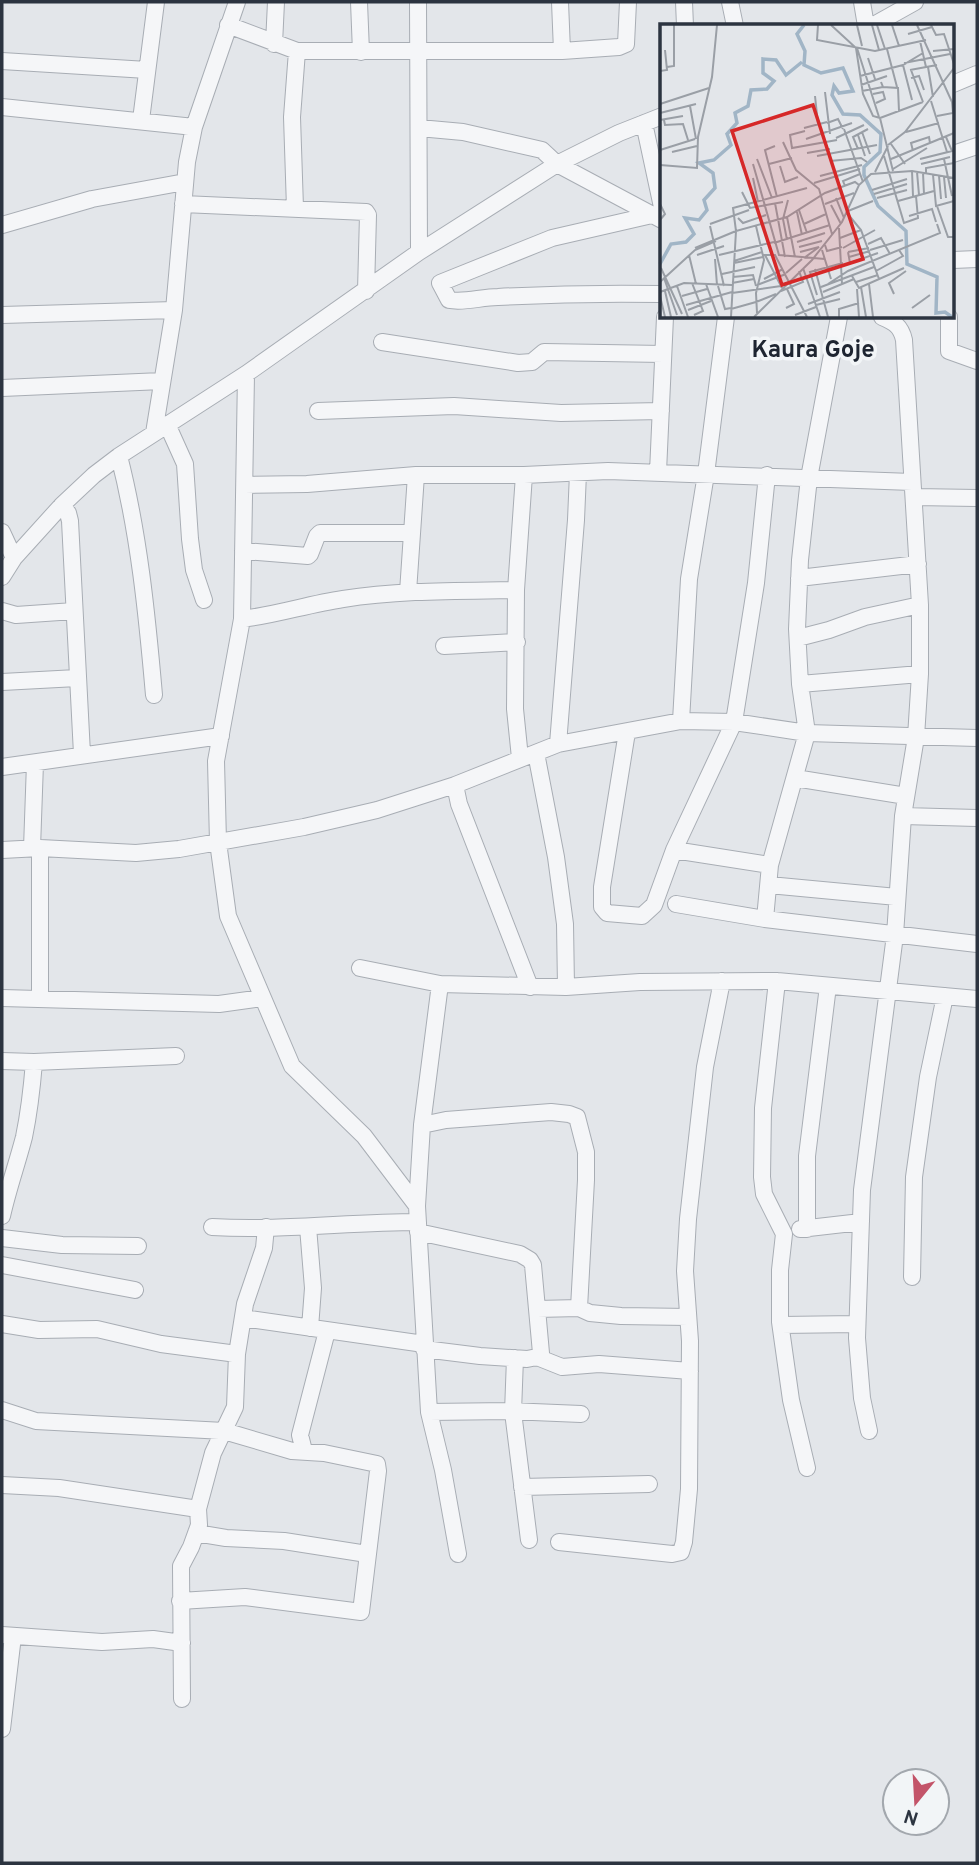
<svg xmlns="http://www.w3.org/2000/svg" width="979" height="1865" font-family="Overpass,sans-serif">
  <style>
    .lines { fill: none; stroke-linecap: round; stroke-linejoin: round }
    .minor-casing { stroke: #a8adb4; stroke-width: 18 }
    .minor { stroke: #f5f6f8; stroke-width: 16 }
    .labels { text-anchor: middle; stroke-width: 7; stroke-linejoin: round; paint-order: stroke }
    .district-label { font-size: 24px; font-weight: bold; fill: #1e2531; stroke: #f2f5f7 }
    .inset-river { fill: none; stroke: #a1b5c6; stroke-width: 3.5 }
    .inset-road { fill: none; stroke: #9a9fa6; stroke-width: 2 }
    .view { fill: #d62828; fill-opacity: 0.15; stroke: #d62828; stroke-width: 3.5 }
    .inset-edge { fill: none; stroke: #2c3440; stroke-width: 3.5 }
  </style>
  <rect width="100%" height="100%" fill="#e3e6ea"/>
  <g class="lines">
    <defs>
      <path id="minor" d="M 359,2 L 361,52
        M 418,2 L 419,252
        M 560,2 L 562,51
        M 684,2 L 685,26
        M 730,2 L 735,26
        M 862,2 L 866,26
        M 228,25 L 297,51 L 562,51 L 619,47 L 626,44 L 628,2
        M 872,26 L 915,2
        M 274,44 L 276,2
        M 2,61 L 147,70
        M 953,84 L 977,74
        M 2,107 L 194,127
        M 141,120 L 156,2
        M 644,123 L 662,207
        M 419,128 L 463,132 L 542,150 L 557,164 L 662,220
        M 953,154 L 977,146
        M 183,204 L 366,212 L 368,215 L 366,291
        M 295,208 L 292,117 L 297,51
        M 652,215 L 552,238 L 440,283 L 449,300 C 465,303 481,297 498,297 C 553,294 607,293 662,294
        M 2,225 L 92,199 L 185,182
        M 953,260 L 977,259
        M 2,315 L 174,310
        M 949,317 L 949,351 L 977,361
        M 382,342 L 518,363 L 532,362 L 544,352 L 663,354
        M 246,374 L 242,619 L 216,761 L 218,842 L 228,916 L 292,1066 L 364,1136 L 417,1206 L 429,1412 L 443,1470 L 458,1554
        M 2,388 L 162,381
        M 318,411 L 454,406 L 561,413 L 661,411
        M 167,424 L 185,464 L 190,539 L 194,570 L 204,600
        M 154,433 L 174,310 L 187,162 L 194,127 L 237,2
        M 119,456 C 139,534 147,615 154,695
        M 658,472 L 665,317
        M 245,485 L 307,484 L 416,475 L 524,475 L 608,471 L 912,482
        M 914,497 L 977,498
        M 62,505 L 68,513 L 70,521 L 82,754
        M 2,532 L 14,558
        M 243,551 L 308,556 L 310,554 L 317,536 L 320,533 L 411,533
        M 2,577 L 14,558 L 62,505 L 94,475 L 119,456 L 246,374 L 419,252 L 557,164 L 619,133 L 662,116
        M 799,578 L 918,564
        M 408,592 L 416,475
        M 2,611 L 16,615 L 74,611
        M 242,619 C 276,615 309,604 343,599 C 400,590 459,591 516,590
        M 798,638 L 829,630 L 865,617 L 920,605
        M 444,646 L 517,642
        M 2,682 L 77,678
        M 800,684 L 920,674
        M 681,721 L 689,579 L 706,474 L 726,317
        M 627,732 L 602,887 L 602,907 L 607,913 L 642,916 L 654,905 L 674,850 L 734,722 L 756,583 L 767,475
        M 558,744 L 576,520 L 578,473
        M 536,753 L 556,857 L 565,924 L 566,987
        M 520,758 L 515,709 L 516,590 L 524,475
        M 2,767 L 221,736
        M 795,778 L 906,796
        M 455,785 L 459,804 L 530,987
        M 903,816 L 977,818
        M 32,848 L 35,763
        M 40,848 L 40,999
        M 2,850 L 40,848 L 136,853 L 179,849 L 304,827 L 377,810 L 455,785 L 558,744 L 681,721 L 734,722 L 807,733 L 977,738
        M 674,850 L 770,865
        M 769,885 L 897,897
        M 676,904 L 765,919 L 977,944
        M 765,919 L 770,865 L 807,733 L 800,684 L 797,629 L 800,560 L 809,478 L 839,317
        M 360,968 L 440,984 L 566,987 L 640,982 L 777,981 L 977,999
        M 777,981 L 763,1108 L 762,1177 L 764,1194 L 784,1234 L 780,1270 L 780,1322 L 791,1400 L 807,1468
        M 2,998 L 219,1004 L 262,998
        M 2,1061 L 34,1062 L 176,1056
        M 422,1125 L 446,1120 L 551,1112 L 569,1114 L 577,1117 L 586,1152 L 586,1180 L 579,1308
        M 417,1206 L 422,1125 L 440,984
        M 2,1216 C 8,1189 17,1164 24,1137 C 29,1113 32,1087 34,1062
        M 212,1227 C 281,1231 349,1222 418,1222
        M 308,1227 L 313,1288 L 310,1328
        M 800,1229 L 861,1222
        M 807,1229 L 807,1156 L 828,986
        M 418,1232 L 520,1254 L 530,1260 L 533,1265 L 541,1353 L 537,1357
        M 2,1238 L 62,1245 L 138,1246
        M 2,1265 L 135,1290
        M 912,1277 L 914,1177 L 928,1077 L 945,996
        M 537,1309 L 579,1308 L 590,1313 L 621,1316 L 688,1317
        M 243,1318 L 424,1344
        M 2,1324 L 39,1330 L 97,1329 L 161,1344 L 237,1354
        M 781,1325 L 857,1324
        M 424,1349 L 480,1356 L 527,1359 L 537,1357 L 562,1367 L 599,1364 L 690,1371
        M 515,1358 L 513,1412 L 529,1540
        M 2,1410 L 36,1421 L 224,1431 L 292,1451 L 324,1453 L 377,1464 L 378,1471 L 361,1612 L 245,1597 L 180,1601
        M 429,1412 L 509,1411 L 581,1414
        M 869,1431 L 862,1398 L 857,1338 L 862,1190 L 895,935 L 903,816 L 916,737 L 920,674 L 920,605 L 904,340 C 901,326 894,322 882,317
        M 304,1451 L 300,1435 L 327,1331
        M 2,1485 L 59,1488 L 198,1509
        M 522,1487 L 649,1484
        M 196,1533 L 226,1538 L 284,1541 L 367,1554
        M 559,1542 L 672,1554 L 681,1552 L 684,1542 L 689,1489 L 690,1341 L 685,1271 L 688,1219 L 705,1067 L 722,981
        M 2,1635 L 102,1642 L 153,1639 L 182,1643
        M 182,1699 L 181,1566 L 191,1547 L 199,1525 L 198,1509 L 213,1453 L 235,1407 L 237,1354 L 245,1304 L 264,1248 L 266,1227
        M 2,1729 L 13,1636"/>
    </defs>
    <use href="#minor" class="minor-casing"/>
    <use href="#minor" class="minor"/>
  </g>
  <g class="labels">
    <g class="district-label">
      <text x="813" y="357">Kaura Goje</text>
    </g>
  </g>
  <g transform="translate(660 24)">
    <rect width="294" height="294" fill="#e3e6ea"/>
    <path class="inset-river" d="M 144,1 L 137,10 L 145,27 L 144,41 L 161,49 L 183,44 L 193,67 L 179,69 L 174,62 L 172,71 L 183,90 L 200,91 L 221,110 L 220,128 L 204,143 L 204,151 L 218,182 L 246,207 L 247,240 L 277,253 L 276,289 L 285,288 L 292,293M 0,240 L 11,220 L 26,218 L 34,210 L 25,194 L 39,196 L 47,186 L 44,176 L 55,164 L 53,149 L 39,139 L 54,136 L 71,121 L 67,110 L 77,99 L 75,89 L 88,82 L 91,66 L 107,65 L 114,57 L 103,49 L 103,35 L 116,36 L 126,51 L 142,38"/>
    <path class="inset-road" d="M 158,1 L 157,16 L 215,27 L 266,16M 171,1 L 196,24 L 203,70 L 213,92 L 220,94 L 233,147M 197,1 L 202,22M 212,1 L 219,26M 217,1 L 225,25M 232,1 L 239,22M 257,1 L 292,78 L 293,89 L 277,92M 271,1 L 276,11 L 284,10 L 294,40M 248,10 L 272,3M 260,17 L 266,43M 197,24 L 219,93M 227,25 L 237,63M 273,27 L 294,25M 208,34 L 215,55M 244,39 L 290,30M 243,41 L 252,76M 7,43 L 14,42 L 14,1M 268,43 L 273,73M 250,46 L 277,41M 251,46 L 263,78M 0,47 L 7,46 L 5,26M 200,52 L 243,41 L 263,29M 251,54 L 259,52 L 264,66M 201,61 L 227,52M 223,63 L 238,64 L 239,87M 202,67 L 223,63 L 221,58M 165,68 L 170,110M 213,70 L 223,68 L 225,75 L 216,79M 155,72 L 158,100M 271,77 L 287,128M 0,80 L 49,64M 30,82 L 36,115M 0,89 L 36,80M 220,94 L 263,78M 0,96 L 23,92M 4,96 L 5,101 L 23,100 L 28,116M 167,99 L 178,95 L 183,105M 144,104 L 167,98M 184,105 L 203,158M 145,107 L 130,111 L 132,124 L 177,116M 202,108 L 210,130M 246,108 L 279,99M 198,111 L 205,132M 176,114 L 204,101M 146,115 L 192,99M 123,118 L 136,146 L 159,165 L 172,210M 231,120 L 245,140M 228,121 L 245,108 L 294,44M 115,122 L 105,126 L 117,173M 198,125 L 193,113 L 208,105M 0,126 L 35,115M 253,127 L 251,119 L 269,113 L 270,119M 12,128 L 37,122M 147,129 L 170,125M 157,132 L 217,121M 224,132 L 244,199 L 258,194 L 256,172M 97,135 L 112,174M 231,135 L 294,109M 260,135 L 292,127 L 286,113M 284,135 L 292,172M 170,137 L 201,134 L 207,138M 93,140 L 119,231 L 165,235M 109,140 L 132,134M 261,140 L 290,133M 0,141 L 37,144 L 38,113 L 52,53 L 57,1M 120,142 L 125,158 L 138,153M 233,145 L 267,124M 252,147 L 253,172M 215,148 L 228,122M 257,148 L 259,171M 263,149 L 264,170M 266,149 L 266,144 L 294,139M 0,151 L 0,180 L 5,190 L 0,196M 273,151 L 276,182 L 294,177M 160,152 L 202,141M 279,152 L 281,175M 284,153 L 286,174M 93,154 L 98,178M 154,159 L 200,145M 185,162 L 183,157 L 200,150M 212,166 L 247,155M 82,168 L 90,184 L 123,178M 214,170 L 247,160M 176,174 L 184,194M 217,174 L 247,166M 238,177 L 274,167M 115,179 L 125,233M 165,180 L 194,169M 171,181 L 181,200M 277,182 L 288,213 L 294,213M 139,186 L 147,209M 188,187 L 213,177M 137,188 L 142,211M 187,189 L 201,206 L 219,255M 249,192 L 272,185 L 276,198M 127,193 L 135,233M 78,194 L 83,199 L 106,191M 50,200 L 89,186M 144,200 L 166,190M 50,202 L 64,262M 96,202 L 104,236 L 96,269 L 97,289M 179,204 L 182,260M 76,207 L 73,184 L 147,164M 180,214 L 201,206M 127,216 L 123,195 L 128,176M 137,218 L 165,209M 114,219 L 170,201M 208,220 L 221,214 L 230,230M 165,221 L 167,227 L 182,223M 139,223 L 162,217M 35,224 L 76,207M 183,224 L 215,206M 162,226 L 171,255M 210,226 L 243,216M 140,228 L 159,223 L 144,234M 188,228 L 190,239 L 218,229M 188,228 L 209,224M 29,231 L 36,260M 37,231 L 64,222M 59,231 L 114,218M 103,231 L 115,231 L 147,293M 105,231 L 122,264M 189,233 L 210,227M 55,235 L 57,261M 74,237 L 102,228M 74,239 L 103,233M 1,244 L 22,290M 143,244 L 160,293M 155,245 L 168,293M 216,247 L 243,232 L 239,226M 126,249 L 142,235M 62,250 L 95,243M 192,252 L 199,264 L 244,244M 73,253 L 93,251 L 96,262M 4,254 L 17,291M 104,255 L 123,245M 0,258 L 35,226 L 56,217M 196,258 L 218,251M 32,259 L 43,287 L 34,291M 72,259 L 94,255M 46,260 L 58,293M 168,260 L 188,247 L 280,209 L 277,200M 209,260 L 213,293M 97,261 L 126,250M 17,262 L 28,293M 58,262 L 65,285 L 71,284M 161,263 L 214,243M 201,263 L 206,293M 197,265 L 199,293M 5,267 L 11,293M 121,267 L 143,258 L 139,247M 0,268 L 24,259 L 72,261M 163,268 L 194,255M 72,269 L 121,262M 234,270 L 229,259 L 246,247M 157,271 L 150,248 L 183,239M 0,272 L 5,293M 22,272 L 47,265M 96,278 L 116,270M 148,280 L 180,268M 26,281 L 72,268M 156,281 L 180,275M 126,284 L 134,280 L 127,265M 252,284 L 270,271M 71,285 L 96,278M 28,286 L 51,277M 135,291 L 156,283M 71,293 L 76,207 L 127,193 L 165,169 L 195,158 L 199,161M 94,293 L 152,236 L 182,198 L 199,161 L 211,150 L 252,147 L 294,154M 179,293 L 179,285 L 199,279"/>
    <path class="view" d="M 153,81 L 203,235 L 122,261 L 72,107 Z"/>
    <rect width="294" height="294" class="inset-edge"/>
  </g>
  <rect width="979" height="1865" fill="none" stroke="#2c3440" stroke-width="7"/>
  <g transform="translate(916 1802) rotate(198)"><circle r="33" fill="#f2f5f7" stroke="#a3a8ae" stroke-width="2"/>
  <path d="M0-5L12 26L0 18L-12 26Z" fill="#c35469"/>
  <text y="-10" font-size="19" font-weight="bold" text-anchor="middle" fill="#2c3440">N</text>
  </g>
</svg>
